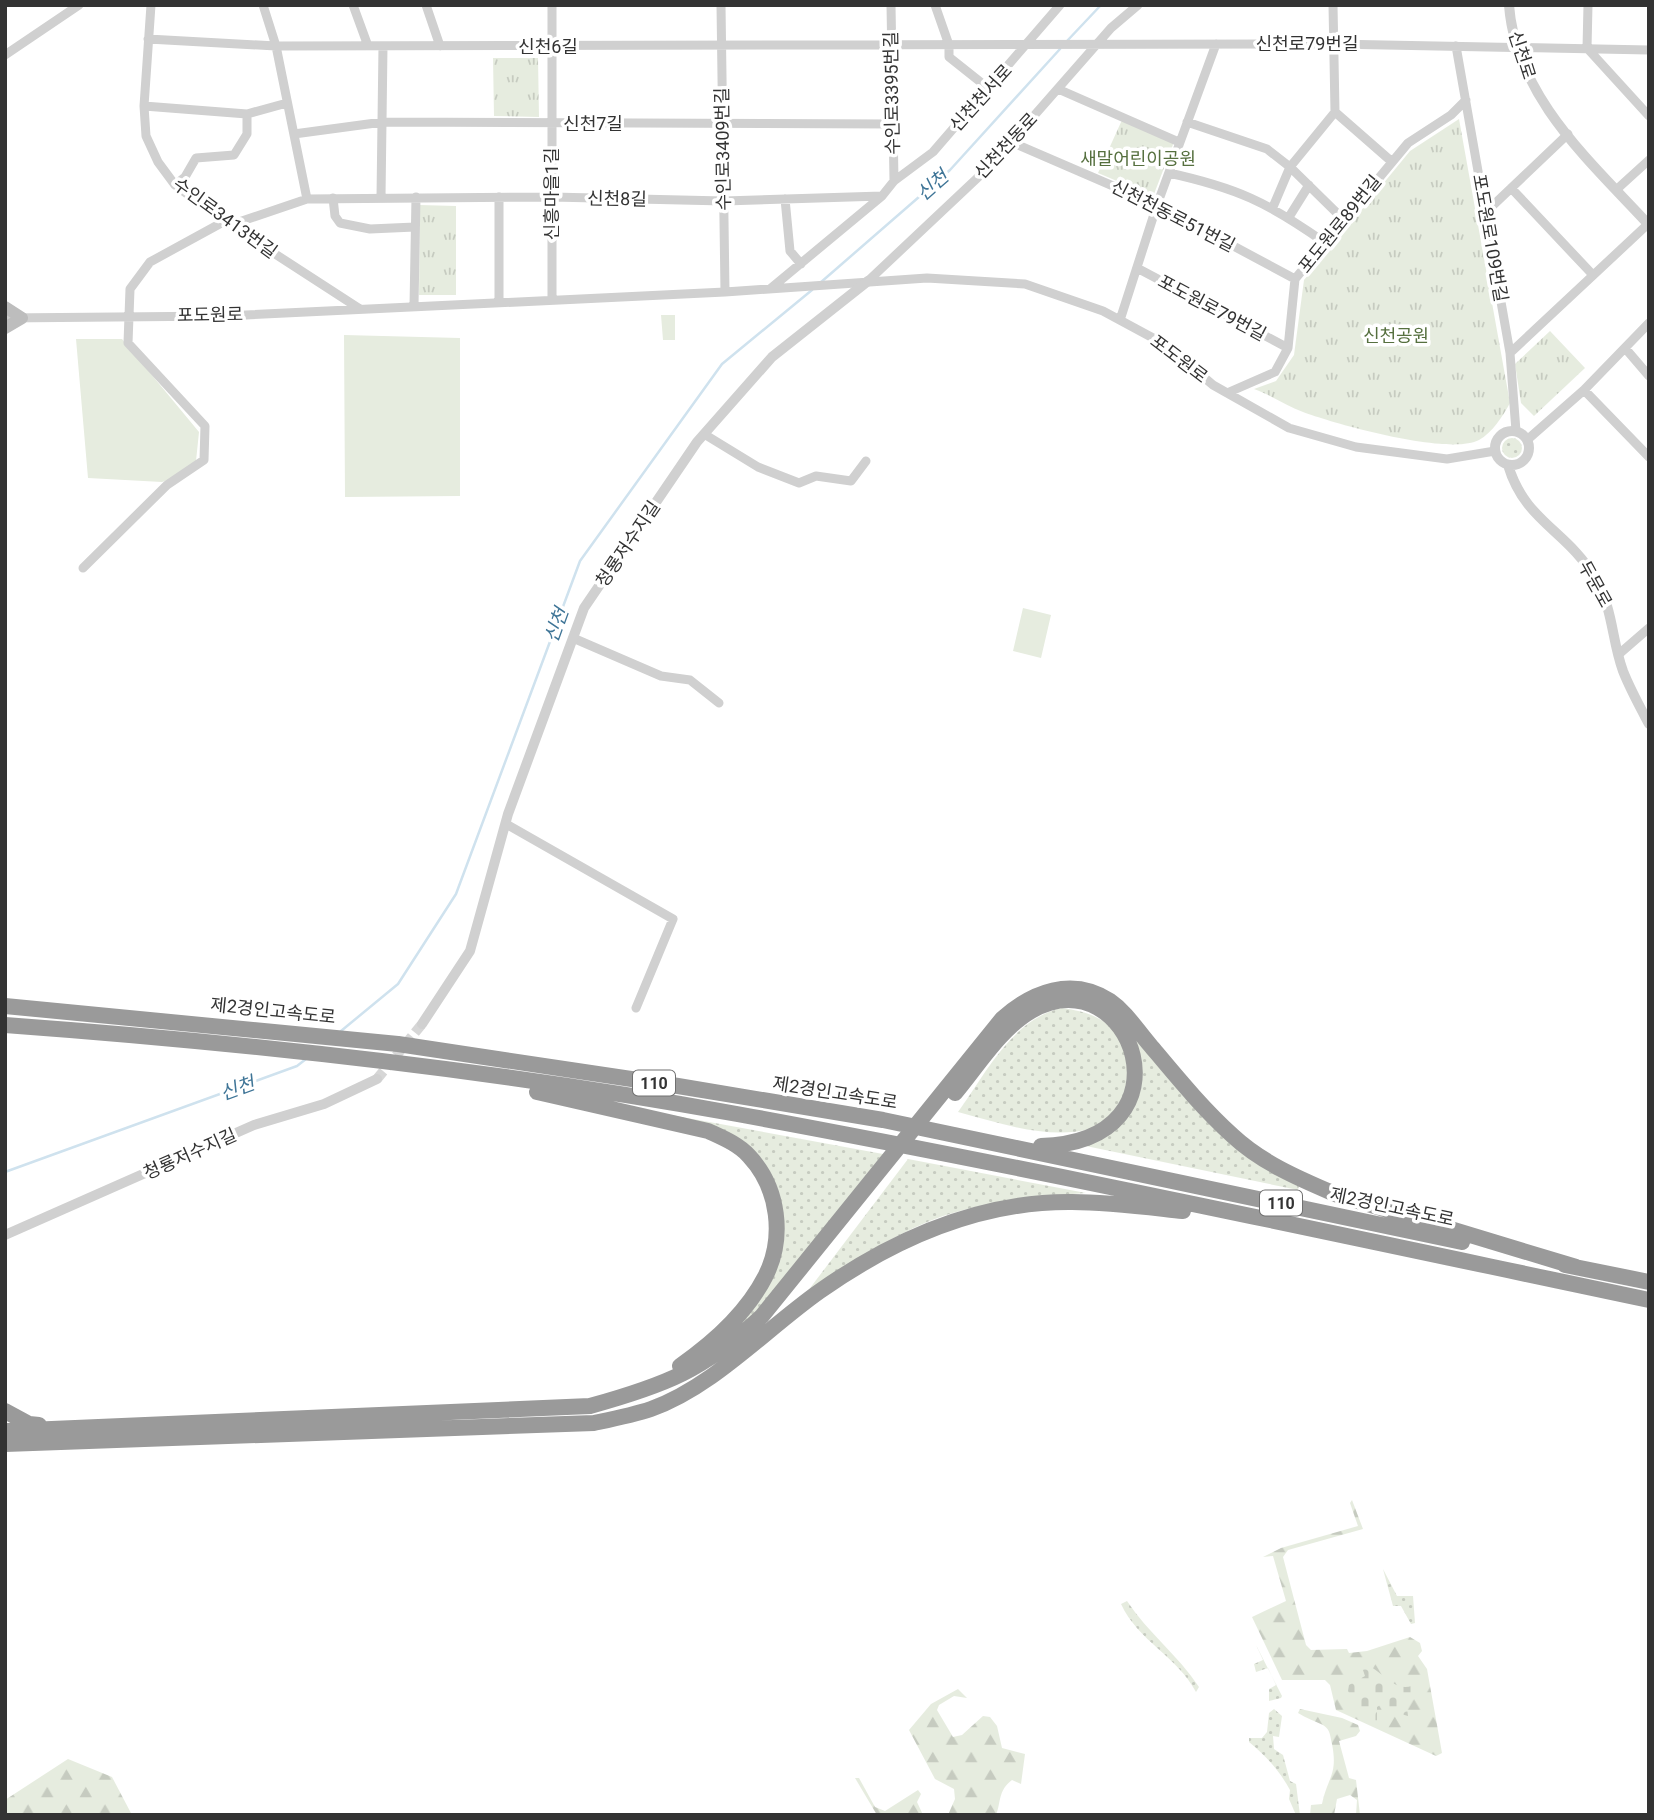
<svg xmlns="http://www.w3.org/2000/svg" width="1654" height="1820" font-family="Roboto,'Noto Sans KR',sans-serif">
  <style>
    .grass { fill: url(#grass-dots) }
    .forest { fill: url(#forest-firs) }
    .cemetery { fill: url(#cemetery-stones) }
    .park { fill: url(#park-tufts) }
    .pitch { fill: #e6ecdf }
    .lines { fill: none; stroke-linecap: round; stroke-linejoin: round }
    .stream { stroke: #cfe2ee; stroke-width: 2.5 }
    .tertiary-tunnel { stroke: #d6d6d6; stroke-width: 10; stroke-dasharray: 10 5; stroke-linecap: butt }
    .minor { stroke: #d0d0d0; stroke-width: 9 }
    .tertiary { stroke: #d0d0d0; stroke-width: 10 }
    .secondary { stroke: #bdbdbd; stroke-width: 12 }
    .motorway { stroke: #9a9a9a; stroke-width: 16 }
    .labels { text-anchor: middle; stroke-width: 7; stroke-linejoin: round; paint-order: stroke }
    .shield { fill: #fff; stroke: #707070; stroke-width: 2 }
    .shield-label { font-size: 16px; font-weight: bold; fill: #333 }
    .street-label { font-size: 18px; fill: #333; stroke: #fff }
    .park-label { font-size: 18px; fill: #56703f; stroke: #fff }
    .water-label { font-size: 19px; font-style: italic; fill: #3f7597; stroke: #fff }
  </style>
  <defs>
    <pattern id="grass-dots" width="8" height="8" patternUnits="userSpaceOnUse" patternTransform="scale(1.75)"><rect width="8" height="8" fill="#e6ecdf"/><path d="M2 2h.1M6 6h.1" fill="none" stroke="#c6cbc0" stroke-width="1.8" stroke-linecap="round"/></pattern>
    <pattern id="forest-firs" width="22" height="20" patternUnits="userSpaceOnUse" patternTransform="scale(1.75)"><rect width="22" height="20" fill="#e6ecdf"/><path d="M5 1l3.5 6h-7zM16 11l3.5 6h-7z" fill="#c6cbc0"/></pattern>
    <pattern id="cemetery-stones" width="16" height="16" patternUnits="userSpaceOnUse" patternTransform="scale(1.75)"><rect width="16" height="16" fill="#e6ecdf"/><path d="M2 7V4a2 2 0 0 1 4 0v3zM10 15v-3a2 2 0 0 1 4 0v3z" fill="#c6cbc0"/></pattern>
    <pattern id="park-tufts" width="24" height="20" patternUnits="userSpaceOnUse" patternTransform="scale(1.75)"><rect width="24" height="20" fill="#e6ecdf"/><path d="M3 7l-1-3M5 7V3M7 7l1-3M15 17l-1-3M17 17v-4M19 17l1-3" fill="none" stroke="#c6cbc0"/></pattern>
  </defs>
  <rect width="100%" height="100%" fill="#fff"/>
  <path class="grass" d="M1502 448a10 10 0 1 1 20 0a10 10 0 1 1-20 0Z
    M 1062,1008 C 1085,1011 1108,1018 1121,1039 C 1140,1068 1123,1120 1090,1129 C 1048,1140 999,1123 958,1112 C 986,1073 1012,1019 1062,1008 Z
    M 1134,1037 L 1299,1186 L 1298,1190 L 1081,1145 C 1094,1138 1115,1131 1124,1121 C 1145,1098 1145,1065 1134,1037 Z
    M 671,1115 L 883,1154 L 757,1313 L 724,1343 L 782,1248 L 784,1217 L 778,1193 L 765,1167 Z
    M 908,1159 L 1086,1193 C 1040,1196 987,1201 943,1216 C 892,1234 848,1265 804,1296 Z
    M 1383,1569 L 1397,1596 L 1413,1596 L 1415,1623 L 1411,1624 L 1401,1606 L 1393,1606 Z
    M 1127,1601 C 1148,1633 1178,1655 1199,1687 L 1196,1692 C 1178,1657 1138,1641 1121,1604 Z
    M 1256,1645 L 1282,1696 L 1281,1698 L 1269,1701 L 1269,1689 L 1276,1685 L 1268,1668 L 1256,1672 L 1254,1664 L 1263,1660 Z
    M 1274,1709 L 1282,1716 L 1279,1737 L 1273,1736 L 1274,1749 L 1283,1755 L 1290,1781 L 1296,1784 L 1300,1815 L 1296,1815 L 1289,1799 L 1290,1790 C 1279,1770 1266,1756 1249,1742 L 1249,1738 L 1262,1738 L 1267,1732 L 1269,1713 Z"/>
  <path class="forest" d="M 1352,1500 L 1363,1529 L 1288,1550 L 1283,1557 L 1306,1645 L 1311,1650 L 1347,1649 L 1349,1653 L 1367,1651 L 1410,1637 L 1420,1643 L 1422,1651 L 1418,1656 L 1427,1669 L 1442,1753 L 1436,1756 L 1336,1710 L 1330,1685 L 1325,1680 L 1282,1680 L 1252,1617 L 1286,1601 L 1273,1556 L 1263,1557 L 1281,1548 L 1358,1526 L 1350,1503 Z
    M 958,1689 L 967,1698 L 954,1696 L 939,1705 L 937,1710 L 953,1737 L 962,1735 L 983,1716 L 990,1717 L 997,1726 L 1002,1748 L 1025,1754 L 1021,1784 L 1012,1780 C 998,1790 1001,1803 996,1815 L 948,1815 L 955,1799 L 954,1789 L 935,1779 L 909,1730 L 931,1704 Z
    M 1300,1709 L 1342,1718 L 1358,1725 L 1360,1731 L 1356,1736 L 1339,1741 L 1349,1778 L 1356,1780 L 1360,1815 L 1356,1815 L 1357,1800 L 1350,1795 L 1337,1799 L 1334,1815 L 1310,1815 L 1311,1805 L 1322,1804 C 1328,1776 1338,1775 1332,1744 C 1330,1737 1331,1730 1323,1725 C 1315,1721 1306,1718 1298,1713 Z
    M 68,1759 L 112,1777 L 132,1815 L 5,1815 L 5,1800 Z
    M 855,1778 L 859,1778 L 875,1807 L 885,1811 L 918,1790 L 921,1794 L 917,1802 L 923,1815 L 877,1815 Z"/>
  <path class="cemetery" d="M 1361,1664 C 1382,1665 1395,1701 1420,1681 L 1423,1691 L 1419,1694 L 1413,1691 L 1406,1699 L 1408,1716 L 1394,1712 L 1385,1714 L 1382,1704 L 1377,1707 L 1377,1726 L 1356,1715 L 1359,1708 L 1348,1691 L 1349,1685 L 1365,1676 Z"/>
  <path class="park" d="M 493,58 L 538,58 L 539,117 L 494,116 Z
    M 1459,119 L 1510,403 C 1503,416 1492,433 1479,440 C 1449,456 1335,424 1303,412 C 1286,406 1271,395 1254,389 L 1276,381 L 1294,355 L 1304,280 L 1410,151 Z
    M 1122,120 L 1174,142 L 1154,194 L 1150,195 L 1098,173 Z
    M 420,205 L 456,206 L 456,295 L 419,295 Z
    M 1550,331 L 1585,368 L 1534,416 L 1521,403 L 1515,364 Z"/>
  <path class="pitch" d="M 661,315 L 675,315 L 675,340 L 663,340 Z
    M 344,335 L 460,338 L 460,496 L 345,497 Z
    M 76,339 L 122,339 L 199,432 L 196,461 L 174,478 L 162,482 L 88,478 Z
    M 1023,608 L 1051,615 L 1041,658 L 1013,651 Z"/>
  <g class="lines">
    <path class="stream" d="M 1067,41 L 1101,5
      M 820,283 L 950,170 L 1060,49
      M 341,1031 L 398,984 L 456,894 L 580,561 L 722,364 L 812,290
      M 5,1172 L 297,1066 L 306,1059"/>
    <path class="tertiary-tunnel" d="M 377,1079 L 422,1024"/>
    <path class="minor" d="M 151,5 L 144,106 L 146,136 L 158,162 L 175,185 L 215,215 L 360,309
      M 263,5 L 276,46 L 307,199
      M 353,5 L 368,46
      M 426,5 L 440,46
      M 552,5 L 552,299
      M 721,5 L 725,292
      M 891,5 L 894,181
      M 935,5 L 949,45 L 949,57 L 988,88
      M 1333,5 L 1335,112 L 1391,161
      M 1588,5 L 1587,48 L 1649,116
      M 148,39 L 276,46 L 1334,44 L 1649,50
      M 1456,46 L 1510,353 L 1516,431
      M 5,55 L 79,5
      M 1058,89 L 1179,142
      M 144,106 L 247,114
      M 1187,122 L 1267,149 L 1290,167 L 1343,219
      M 294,134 L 383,122 L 893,124
      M 1011,142 L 1157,205 L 1295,279
      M 1169,173 C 1237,188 1267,202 1324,242
      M 175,185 L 185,177 L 196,158 L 234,155 L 247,134 L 247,114 L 287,103
      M 1511,188 L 1593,275
      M 1616,190 L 1649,160
      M 381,197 L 383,46
      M 499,197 L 499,302
      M 333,198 L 335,216 L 340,223 L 370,229 L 415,227
      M 785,199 L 790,251 L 801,264
      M 1273,207 L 1290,167 L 1335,112
      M 1486,212 L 1568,134
      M 1289,217 L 1309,185
      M 230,225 L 307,199 L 552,197 L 724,201 L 882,196 L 894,181 L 933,152 L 1060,5
      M 1137,268 L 1288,348
      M 868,281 L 989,167 L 1111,28 L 1138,5
      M 770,289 L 882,196
      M 414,306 L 416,197
      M 5,318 L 225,316 L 725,292 L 927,278 L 1025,284 L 1103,311 L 1166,345 L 1213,385 L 1289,428 L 1356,447 L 1447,459 L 1495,451
      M 1120,320 L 1157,205 L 1216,44
      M 1625,348 L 1649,376
      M 1510,353 L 1648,224
      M 1584,390 L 1649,457
      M 1227,393 L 1275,372 L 1288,348 L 1295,279 L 1408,143 L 1451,115 L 1466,100
      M 704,434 L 758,467 L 799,483 L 816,476 L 851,481 L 866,461
      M 1527,440 L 1584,390 L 1649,323
      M 83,568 L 167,485 L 204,460 L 205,426 L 128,343 L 130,289 L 150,262 L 225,221
      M 573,638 L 661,676 L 690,680 L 719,703
      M 1619,654 L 1649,628
      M 506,824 L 673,919 L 636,1008"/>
    <path class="tertiary" d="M 1509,5 C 1516,97 1590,161 1649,225
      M1495 448a17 17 0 1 1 34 0a17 17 0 1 1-34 0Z
      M 1508,465 C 1525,522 1567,530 1595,578 C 1614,611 1611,638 1623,671 C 1630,689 1640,707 1649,724
      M 422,1024 L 470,951 L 508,814 L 584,608 L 697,442 L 772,357 L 868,281
      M 5,1235 L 254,1125 L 324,1104 L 377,1079"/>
    <path class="secondary" d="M 5,307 L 22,318 L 5,328"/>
    <path class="motorway" d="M 5,1006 L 398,1044 L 678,1086 L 883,1120 L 1462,1242
      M 5,1025 C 250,1043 495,1070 737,1114 C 1042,1170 1345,1236 1649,1300
      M 537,1092 L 708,1131 C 723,1138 738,1144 749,1156 C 779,1188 785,1238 765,1277 C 746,1314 713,1343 680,1366
      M 955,1093 C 977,1067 1000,1029 1031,1011 C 1132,954 1198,1142 1041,1146
      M 1565,1265 L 1649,1282
      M 5,1411 L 29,1424 L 39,1425
      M 5,1431 L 590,1406 C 666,1385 704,1370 762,1316 L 1002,1019 C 1032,992 1072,976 1110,1001 C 1126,1012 1137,1030 1150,1045 C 1176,1076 1202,1108 1233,1136 C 1262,1163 1300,1179 1335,1194 L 1576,1267
      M 5,1444 L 594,1423 C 613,1419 633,1415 651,1409 C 713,1387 766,1329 820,1291 C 894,1239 980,1201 1072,1202 C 1109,1202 1146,1207 1183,1211"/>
  </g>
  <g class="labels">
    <g class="shield">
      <rect x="633" y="1070.5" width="42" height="25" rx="5"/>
      <rect x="1260" y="1190.5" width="42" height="25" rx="5"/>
    </g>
    <g class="shield-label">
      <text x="654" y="1089">110</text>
      <text x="1281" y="1209">110</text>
    </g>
    <g class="street-label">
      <text x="1307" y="50">신천로79번길</text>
      <text x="548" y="53">신천6길</text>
      <text transform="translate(1522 55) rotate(72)" y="6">신천로</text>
      <text transform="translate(892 93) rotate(-91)" y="6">수인로3395번길</text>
      <text transform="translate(981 98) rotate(-48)" y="6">신천천서로</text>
      <text x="593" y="130">신천7길</text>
      <text transform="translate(1006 146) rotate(-47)" y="6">신천천동로</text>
      <text transform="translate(723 149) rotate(-91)" y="6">수인로3409번길</text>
      <text transform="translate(552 194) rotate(-90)" y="6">신흥마을1길</text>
      <text transform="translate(617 199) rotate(1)" y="6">신천8길</text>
      <text transform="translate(1173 216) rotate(27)" y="6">신천천동로51번길</text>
      <text transform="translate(225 218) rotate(36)" y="6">수인로3413번길</text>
      <text transform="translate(1340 224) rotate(-51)" y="6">포도원로89번길</text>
      <text transform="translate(1490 238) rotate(80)" y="6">포도원로109번길</text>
      <text transform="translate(1212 308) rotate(28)" y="6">포도원로79번길</text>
      <text transform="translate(210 315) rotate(-1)" y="6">포도원로</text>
      <text transform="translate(1179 359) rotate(37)" y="6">포도원로</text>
      <text transform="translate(628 544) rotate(-56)" y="6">청룡저수지길</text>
      <text transform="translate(1595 584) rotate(61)" y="6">두문로</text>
      <text transform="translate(273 1011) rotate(6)" y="6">제2경인고속도로</text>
      <text transform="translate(835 1093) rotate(9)" y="6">제2경인고속도로</text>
      <text transform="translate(190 1154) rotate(-24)" y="6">청룡저수지길</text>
      <text transform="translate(1392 1207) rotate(12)" y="6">제2경인고속도로</text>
    </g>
    <g class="park-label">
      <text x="1138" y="165">새말어린이공원</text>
      <text x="1396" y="342">신천공원</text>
    </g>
    <g class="water-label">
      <text transform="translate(932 185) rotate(-41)" y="7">신천</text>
      <text transform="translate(556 625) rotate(-70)" y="7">신천</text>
      <text transform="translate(237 1088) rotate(-20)" y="7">신천</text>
    </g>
  </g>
  <rect width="1654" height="1820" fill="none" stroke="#333333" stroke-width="14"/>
</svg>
